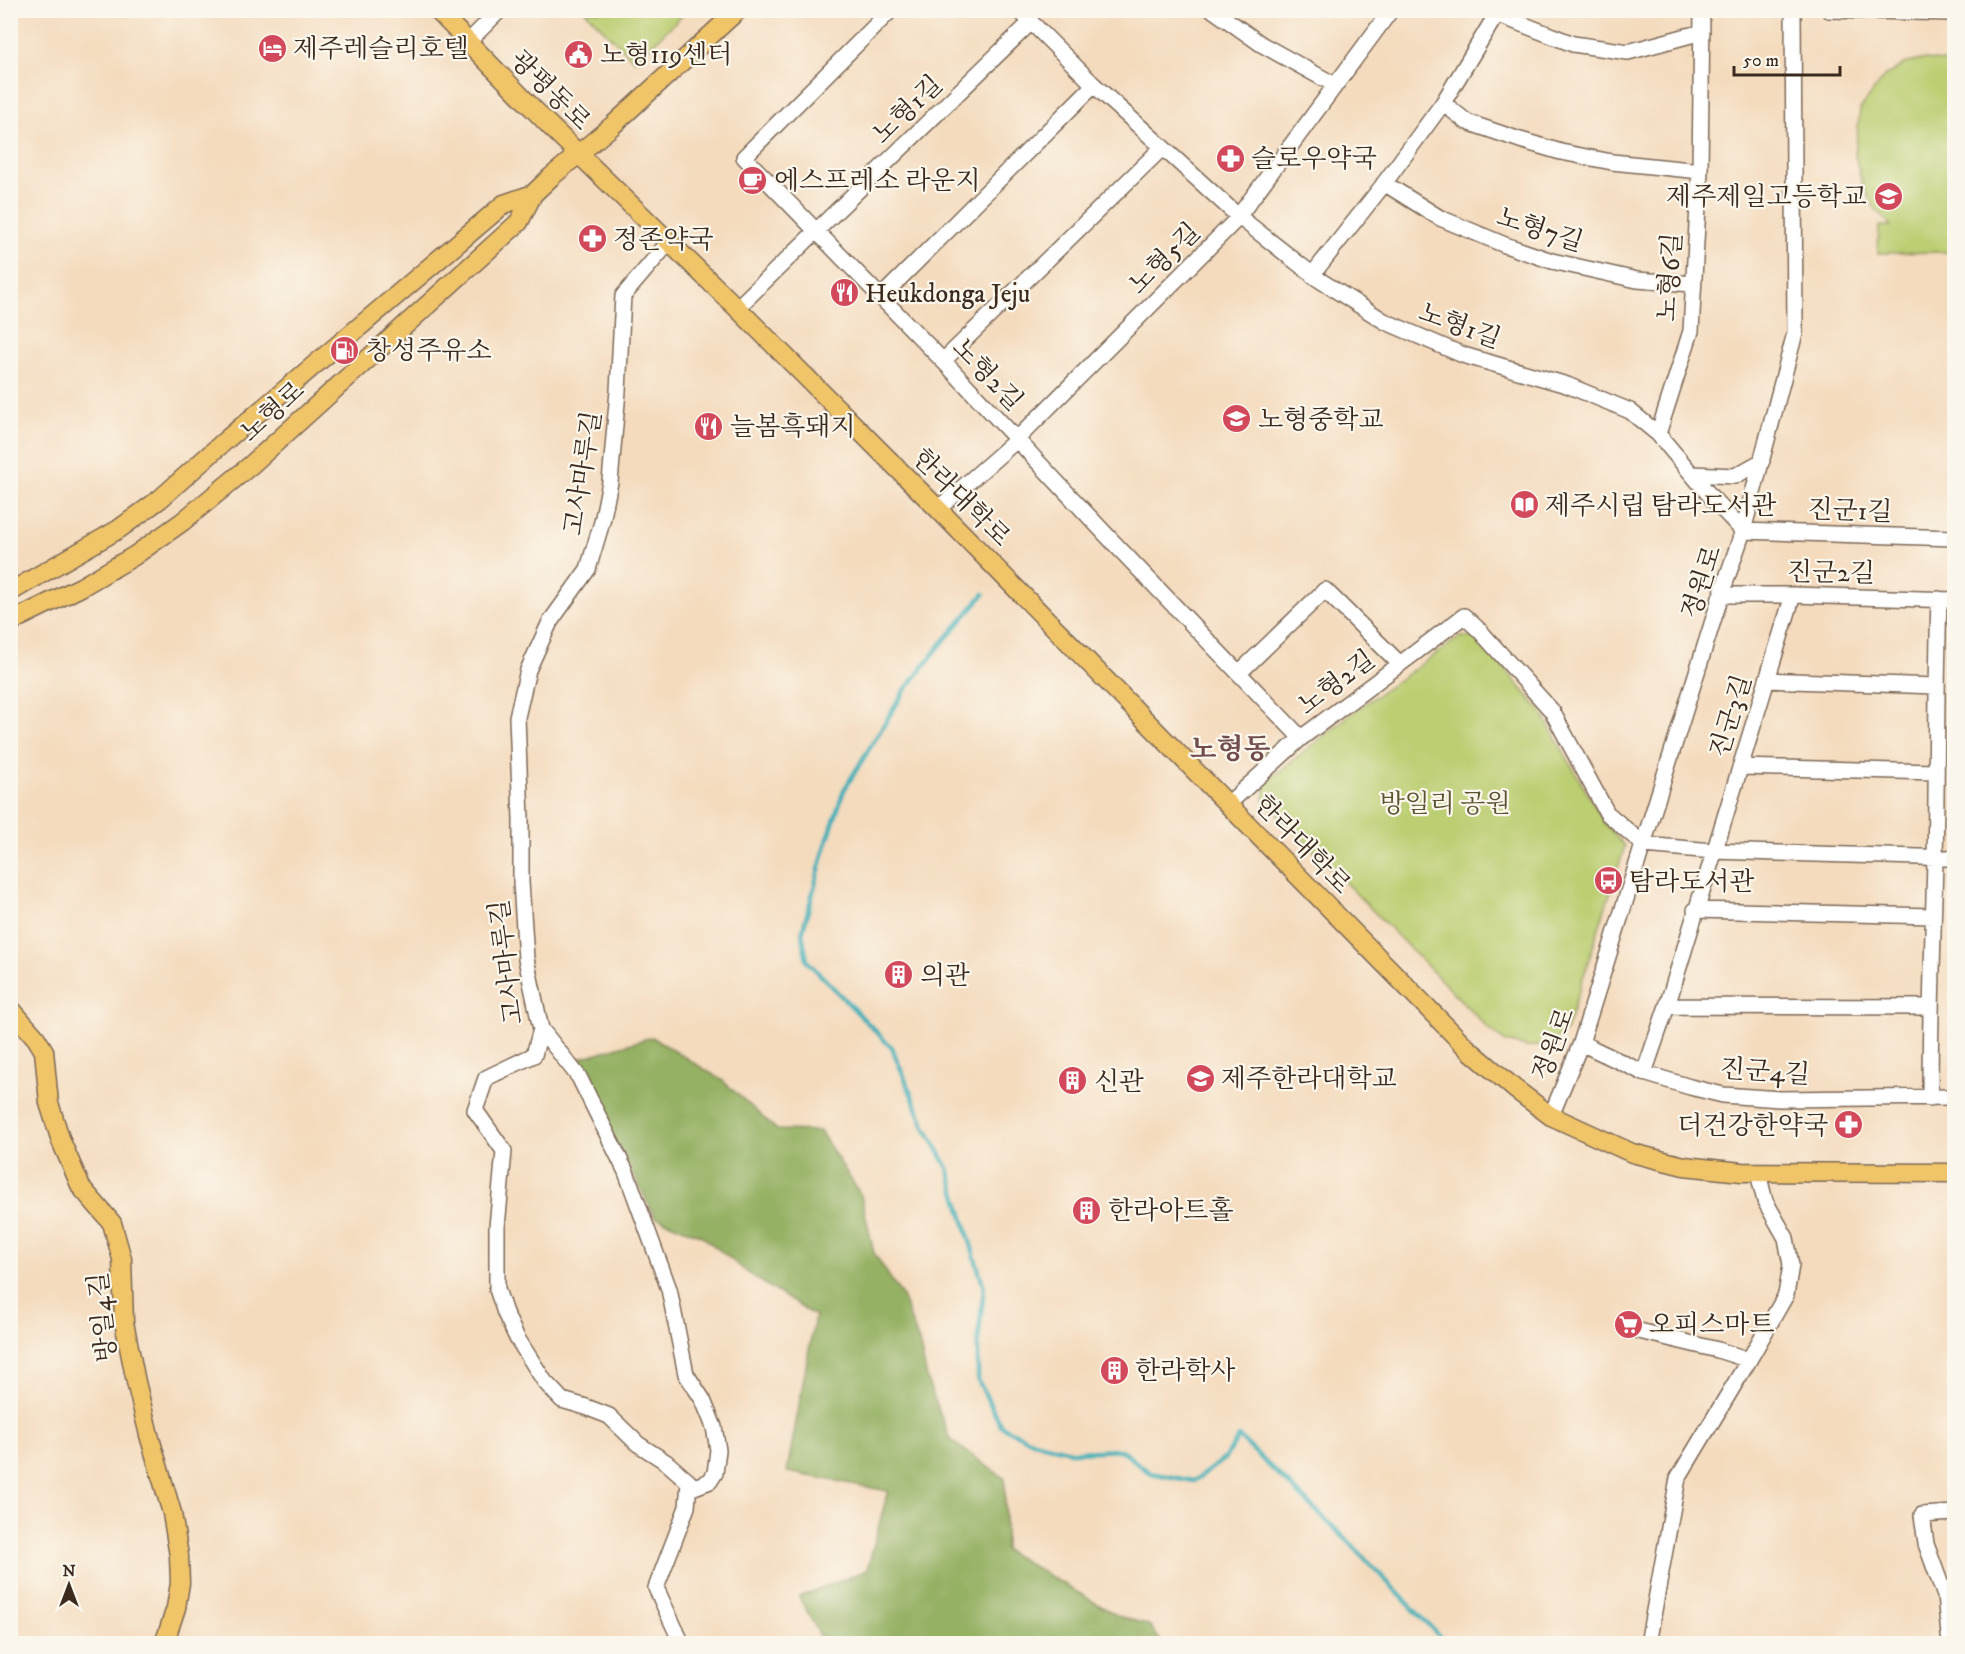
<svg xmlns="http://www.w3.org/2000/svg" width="1965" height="1654" font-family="'IM FELL DW Pica','Noto Serif KR',serif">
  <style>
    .green { fill: #bcce72; stroke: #7c7c48; stroke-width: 1.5 }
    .forest { fill: #95b164; stroke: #686e41; stroke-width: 1.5 }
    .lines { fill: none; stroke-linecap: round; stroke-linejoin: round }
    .stream { stroke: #3fafb8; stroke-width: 4.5 }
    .minor-casing { stroke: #7c6856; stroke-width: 18 }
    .major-casing { stroke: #7c6856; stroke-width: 21 }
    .minor { stroke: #fff; stroke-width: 15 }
    .major { stroke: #f0c469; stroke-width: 18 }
    .labels { text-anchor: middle; stroke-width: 4.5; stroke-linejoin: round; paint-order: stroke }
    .poi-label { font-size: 26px; fill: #3b2a1e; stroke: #fbf7ec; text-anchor: start }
    .street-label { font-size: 26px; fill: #3b2a1e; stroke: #fbf7ec }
    .park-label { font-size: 26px; fill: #5b5333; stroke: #fbf7ec }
    .quarter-label { font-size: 28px; font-weight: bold; fill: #714e4e; stroke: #fbf7ec }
  </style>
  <rect width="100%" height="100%" fill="#fbf7ec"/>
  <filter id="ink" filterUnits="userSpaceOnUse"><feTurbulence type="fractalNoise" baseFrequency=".0167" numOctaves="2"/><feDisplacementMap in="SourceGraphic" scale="12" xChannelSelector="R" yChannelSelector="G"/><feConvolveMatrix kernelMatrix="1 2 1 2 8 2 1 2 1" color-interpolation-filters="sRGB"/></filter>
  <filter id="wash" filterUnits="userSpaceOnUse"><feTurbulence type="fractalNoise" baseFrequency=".008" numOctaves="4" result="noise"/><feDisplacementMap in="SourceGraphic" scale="24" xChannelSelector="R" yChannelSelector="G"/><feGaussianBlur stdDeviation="1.35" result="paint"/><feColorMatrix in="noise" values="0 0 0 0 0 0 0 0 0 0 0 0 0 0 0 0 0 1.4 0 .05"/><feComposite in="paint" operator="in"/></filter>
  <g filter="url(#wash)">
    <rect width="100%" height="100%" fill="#f4dbbe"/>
    <path class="green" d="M 585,11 L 687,11 L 635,61 Z
      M 1926,59 L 1954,63 L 1954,252 L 1878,253 L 1879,226 L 1891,226 L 1875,208 L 1863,187 L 1855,155 L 1860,109 L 1885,76 L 1904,64 Z
      M 1460,637 L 1477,637 L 1540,710 L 1605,824 L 1625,846 L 1566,1031 L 1551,1043 L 1528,1047 L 1506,1042 L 1491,1031 L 1264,800 L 1266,782 L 1356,710 Z"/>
    <path class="forest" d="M 652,1037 L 722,1080 L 777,1130 L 820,1131 L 861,1195 L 874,1253 L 902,1296 L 919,1342 L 928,1382 L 950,1440 L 1005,1479 L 1005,1550 L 1118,1616 L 1149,1625 L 1162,1643 L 824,1643 L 799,1597 L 867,1570 L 888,1491 L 787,1472 L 815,1316 L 749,1274 L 702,1236 L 655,1217 L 574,1060 Z"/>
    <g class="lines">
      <path class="stream" d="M 984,594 L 942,643 L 905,690 L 844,790 L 824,851 L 802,933 L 807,961 L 892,1048 L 925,1127 L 948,1168 L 984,1288 L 978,1340 L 978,1380 L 1001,1426 L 1033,1442 L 1075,1452 L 1121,1450 L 1150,1473 L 1194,1481 L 1224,1459 L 1239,1437 L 1348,1541 L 1447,1644"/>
    </g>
  </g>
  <g filter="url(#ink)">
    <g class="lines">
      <defs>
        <path id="minor" d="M 891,10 L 744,157 L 949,367 L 1112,541 L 1301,738
          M 1019,10 L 1094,85 L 1238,216 L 1318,279 L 1384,321 L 1463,355 L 1567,385 L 1630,411 L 1658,434 L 1712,498 L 1743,531 L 1954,538
          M 1213,10 L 1261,44 L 1335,85
          M 1486,10 L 1573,44 L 1628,52 L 1702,32
          M 1829,10 L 1954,13
          M 468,42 L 500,10
          M 1443,103 L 1467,122 L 1520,140 L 1561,152 L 1612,162 L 1700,171
          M 1384,183 L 1440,218 L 1505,245 L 1552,261 L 1637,280 L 1693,284
          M 669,242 L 623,296 L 618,391 L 610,482 L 602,522 L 588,569 L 550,622 L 528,670 L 517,717 L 521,819 L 521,882 L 526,959 L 541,1029 L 534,1055 L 486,1078 L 475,1110 L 504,1151 L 497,1227 L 497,1289 L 505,1313 L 517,1338 L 545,1382 L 562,1400 L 586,1407 L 609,1416 L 638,1444 L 666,1462 L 689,1482 L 687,1507 L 656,1588 L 682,1644
          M 1312,275 L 1380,189 L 1443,103 L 1496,15
          M 881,297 L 1094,85
          M 737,308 L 1031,22
          M 943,361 L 1162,148
          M 1658,434 L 1691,331 L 1700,171 L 1702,10
          M 1692,474 L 1735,476 L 1762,461
          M 938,509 L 1012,444 L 1235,221 L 1391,10
          M 1721,595 L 1793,595 L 1954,600
          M 1239,673 L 1325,590 L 1400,664
          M 1767,680 L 1936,686
          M 1740,767 L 1935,772
          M 1228,804 L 1301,738 L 1464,616 L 1480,631 L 1552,711 L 1607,813 L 1644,845 L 1713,851 L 1954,858
          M 1695,910 L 1933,916
          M 1667,1006 L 1930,1007
          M 541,1029 L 579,1077 L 626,1172 L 669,1289 L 686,1374 L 703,1400 L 714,1427 L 718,1450 L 715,1473 L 710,1481 L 689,1489
          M 1581,1043 L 1644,1073 L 1690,1087 L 1723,1095 L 1780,1099 L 1954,1097
          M 1644,1073 L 1667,1006 L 1793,595
          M 1930,1098 C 1930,1018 1933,939 1935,860 C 1937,773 1936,686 1939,599
          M 1551,1116 L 1581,1043 L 1721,595 L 1743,531 L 1795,333 L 1793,10
          M 1639,1331 L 1718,1350 L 1749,1360 L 1786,1295 L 1791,1265 L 1786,1238 L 1765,1201 L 1758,1173
          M 1648,1644 L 1678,1478 L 1749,1360
          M 1950,1644 L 1945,1596 L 1926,1544 L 1922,1515 L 1954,1513"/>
        <path id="major" d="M 437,10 L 550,126 L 737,308 L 938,509 L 1467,1048 L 1515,1089 L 1551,1116 L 1632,1153 L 1684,1166 L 1742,1172 L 1954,1173
          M 10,592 L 119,529 L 160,499 L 226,440 L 504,204 L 533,194
          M 10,622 L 81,587 L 134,556 L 182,522 L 251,465 L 519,222 L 533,194 L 551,177 L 612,126 L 738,10
          M 10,1008 L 36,1038 L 44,1051 L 49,1103 L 61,1141 L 81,1187 L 112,1223 L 122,1259 L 124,1322 L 136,1382 L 149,1435 L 172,1513 L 179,1556 L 180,1583 L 176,1608 L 164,1644"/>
      </defs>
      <use href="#minor" class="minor-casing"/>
      <use href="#major" class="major-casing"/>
      <use href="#minor" class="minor"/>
      <use href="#major" class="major"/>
    </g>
  </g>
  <defs>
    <symbol id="hotel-disc" viewBox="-11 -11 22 22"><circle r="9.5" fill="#d1495b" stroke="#fbf7ec"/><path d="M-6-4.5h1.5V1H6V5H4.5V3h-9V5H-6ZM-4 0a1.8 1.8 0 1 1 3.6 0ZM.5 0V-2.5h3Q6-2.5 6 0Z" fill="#fff"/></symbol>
    <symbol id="civic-disc" viewBox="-11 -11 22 22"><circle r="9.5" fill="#d1495b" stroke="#fbf7ec"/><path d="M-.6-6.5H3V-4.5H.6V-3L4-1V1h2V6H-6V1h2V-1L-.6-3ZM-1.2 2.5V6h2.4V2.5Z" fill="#fff"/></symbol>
    <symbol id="pharmacy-disc" viewBox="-11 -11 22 22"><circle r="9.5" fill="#d1495b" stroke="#fbf7ec"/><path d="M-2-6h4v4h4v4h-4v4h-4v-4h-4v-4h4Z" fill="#fff"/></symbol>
    <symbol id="cafe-disc" viewBox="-11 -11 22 22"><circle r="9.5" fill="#d1495b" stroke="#fbf7ec"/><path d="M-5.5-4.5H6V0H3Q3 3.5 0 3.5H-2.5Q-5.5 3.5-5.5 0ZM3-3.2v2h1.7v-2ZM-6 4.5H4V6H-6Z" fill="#fff"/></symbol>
    <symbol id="school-disc" viewBox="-11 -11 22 22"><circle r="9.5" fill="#d1495b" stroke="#fbf7ec"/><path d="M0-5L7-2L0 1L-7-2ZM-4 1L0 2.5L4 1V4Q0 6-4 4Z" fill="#fff"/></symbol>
    <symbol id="restaurant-disc" viewBox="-11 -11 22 22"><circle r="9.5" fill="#d1495b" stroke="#fbf7ec"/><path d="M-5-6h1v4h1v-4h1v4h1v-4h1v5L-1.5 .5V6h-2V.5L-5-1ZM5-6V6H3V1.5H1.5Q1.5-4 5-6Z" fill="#fff"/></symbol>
    <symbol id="fuel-disc" viewBox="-11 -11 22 22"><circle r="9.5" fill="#d1495b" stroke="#fbf7ec"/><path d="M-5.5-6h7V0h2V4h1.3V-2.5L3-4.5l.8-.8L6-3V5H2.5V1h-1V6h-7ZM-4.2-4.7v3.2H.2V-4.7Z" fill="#fff"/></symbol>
    <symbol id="library-disc" viewBox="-11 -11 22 22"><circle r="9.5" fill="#d1495b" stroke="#fbf7ec"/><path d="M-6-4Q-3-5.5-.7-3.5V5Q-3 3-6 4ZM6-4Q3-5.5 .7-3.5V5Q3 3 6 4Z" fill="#fff"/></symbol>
    <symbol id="bus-disc" viewBox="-11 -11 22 22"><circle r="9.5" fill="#d1495b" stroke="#fbf7ec"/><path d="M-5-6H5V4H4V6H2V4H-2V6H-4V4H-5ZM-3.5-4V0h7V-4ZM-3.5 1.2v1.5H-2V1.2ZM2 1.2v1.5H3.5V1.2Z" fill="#fff"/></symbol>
    <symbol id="building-disc" viewBox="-11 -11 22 22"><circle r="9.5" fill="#d1495b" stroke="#fbf7ec"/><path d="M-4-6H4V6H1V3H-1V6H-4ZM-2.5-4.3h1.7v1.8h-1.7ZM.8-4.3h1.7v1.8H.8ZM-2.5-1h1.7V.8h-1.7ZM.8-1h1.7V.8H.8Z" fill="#fff"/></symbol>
    <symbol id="university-disc" viewBox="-11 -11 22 22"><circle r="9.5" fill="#d1495b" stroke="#fbf7ec"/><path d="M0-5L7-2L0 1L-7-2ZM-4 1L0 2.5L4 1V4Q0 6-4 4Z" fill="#fff"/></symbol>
    <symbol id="supermarket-disc" viewBox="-11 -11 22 22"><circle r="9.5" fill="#d1495b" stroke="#fbf7ec"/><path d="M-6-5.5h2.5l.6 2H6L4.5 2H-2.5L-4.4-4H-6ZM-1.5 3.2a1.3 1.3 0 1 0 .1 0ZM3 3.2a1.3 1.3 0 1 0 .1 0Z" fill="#fff"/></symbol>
  </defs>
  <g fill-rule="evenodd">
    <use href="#hotel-disc" x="256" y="32" width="33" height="33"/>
    <use href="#civic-disc" x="562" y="38" width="33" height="33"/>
    <use href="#pharmacy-disc" x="1214" y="142" width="33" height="33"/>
    <use href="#cafe-disc" x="736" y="164" width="33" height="33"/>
    <use href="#school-disc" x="1872" y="180" width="33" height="33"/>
    <use href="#pharmacy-disc" x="576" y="222" width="33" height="33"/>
    <use href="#restaurant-disc" x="828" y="276" width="33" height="33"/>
    <use href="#fuel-disc" x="328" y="334" width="33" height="33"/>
    <use href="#school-disc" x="1220" y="402" width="33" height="33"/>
    <use href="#restaurant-disc" x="692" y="410" width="33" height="33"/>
    <use href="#library-disc" x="1508" y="488" width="33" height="33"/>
    <use href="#bus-disc" x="1592" y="864" width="33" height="33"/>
    <use href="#building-disc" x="882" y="958" width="33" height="33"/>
    <use href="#university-disc" x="1184" y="1062" width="33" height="33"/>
    <use href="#building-disc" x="1056" y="1064" width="33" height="33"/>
    <use href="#pharmacy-disc" x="1832" y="1108" width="33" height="33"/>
    <use href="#building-disc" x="1070" y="1194" width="33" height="33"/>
    <use href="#supermarket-disc" x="1612" y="1308" width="33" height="33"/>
    <use href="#building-disc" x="1098" y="1354" width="33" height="33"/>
  </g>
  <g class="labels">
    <g class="poi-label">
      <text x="293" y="57">제주레슬리호텔</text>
      <text x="600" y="63">노형119센터</text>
      <text x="1251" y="167">슬로우약국</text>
      <text x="774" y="189">에스프레소 라운지</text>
      <text x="1867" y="205" text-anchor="end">제주제일고등학교</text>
      <text x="613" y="248">정존약국</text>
      <text x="865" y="302">Heukdonga Jeju</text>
      <text x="366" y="359">창성주유소</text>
      <text x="1258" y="428">노형중학교</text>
      <text x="730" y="435">늘봄흑돼지</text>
      <text x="1545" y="514">제주시립 탐라도서관</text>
      <text x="1629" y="890">탐라도서관</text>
      <text x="920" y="984">의관</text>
      <text x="1221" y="1087">제주한라대학교</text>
      <text x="1094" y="1090">신관</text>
      <text x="1828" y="1134" text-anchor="end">더건강한약국</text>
      <text x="1108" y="1219">한라아트홀</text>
      <text x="1649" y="1333">오피스마트</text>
      <text x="1135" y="1379">한라학사</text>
    </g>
    <g class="street-label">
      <text transform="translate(551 90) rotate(45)" y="9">광평동로</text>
      <text transform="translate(907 109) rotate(-44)" y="9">노형1길</text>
      <text transform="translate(1540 229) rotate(18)" y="9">노형7길</text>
      <text transform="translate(1164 258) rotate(-45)" y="9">노형5길</text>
      <text transform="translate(1669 277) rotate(-86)" y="9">노형6길</text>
      <text transform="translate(1460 325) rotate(20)" y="9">노형1길</text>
      <text transform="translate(988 374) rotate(46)" y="9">노형2길</text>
      <text transform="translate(272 411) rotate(-42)" y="9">노형로</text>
      <text transform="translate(582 473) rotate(-81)" y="9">고사마루길</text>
      <text transform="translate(962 497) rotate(45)" y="9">한라대학로</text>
      <text transform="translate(1850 510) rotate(2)" y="9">진군1길</text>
      <text transform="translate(1831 572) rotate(1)" y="9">진군2길</text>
      <text transform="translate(1701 582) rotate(-72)" y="9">정원로</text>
      <text transform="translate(1336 682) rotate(-37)" y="9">노형2길</text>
      <text transform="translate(1730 716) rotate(-73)" y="9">진군3길</text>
      <text transform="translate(1303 844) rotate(46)" y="9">한라대학로</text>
      <text transform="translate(506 962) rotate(-97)" y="9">고사마루길</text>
      <text transform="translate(1553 1044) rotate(-70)" y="9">정원로</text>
      <text transform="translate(1765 1071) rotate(4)" y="9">진군4길</text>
      <text transform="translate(102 1317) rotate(-96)" y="9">방일4길</text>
    </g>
    <g class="park-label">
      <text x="1445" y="812">방일리 공원</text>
    </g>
    <g class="quarter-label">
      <text x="1230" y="758">노형동</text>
    </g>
  </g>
  <rect width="1965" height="1654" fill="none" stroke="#fbf7ec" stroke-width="36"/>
  <g transform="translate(69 1585)" stroke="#fbf7ec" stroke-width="4.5" paint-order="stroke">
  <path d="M0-4.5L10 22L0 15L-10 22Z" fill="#3b2a1e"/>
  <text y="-9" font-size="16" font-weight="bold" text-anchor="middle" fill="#3b2a1e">N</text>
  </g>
  <path d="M1734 66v9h106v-9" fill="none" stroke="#3b2a1e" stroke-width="3"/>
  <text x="1743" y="66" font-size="18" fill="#3b2a1e" stroke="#fbf7ec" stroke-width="4.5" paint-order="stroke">50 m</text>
</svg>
